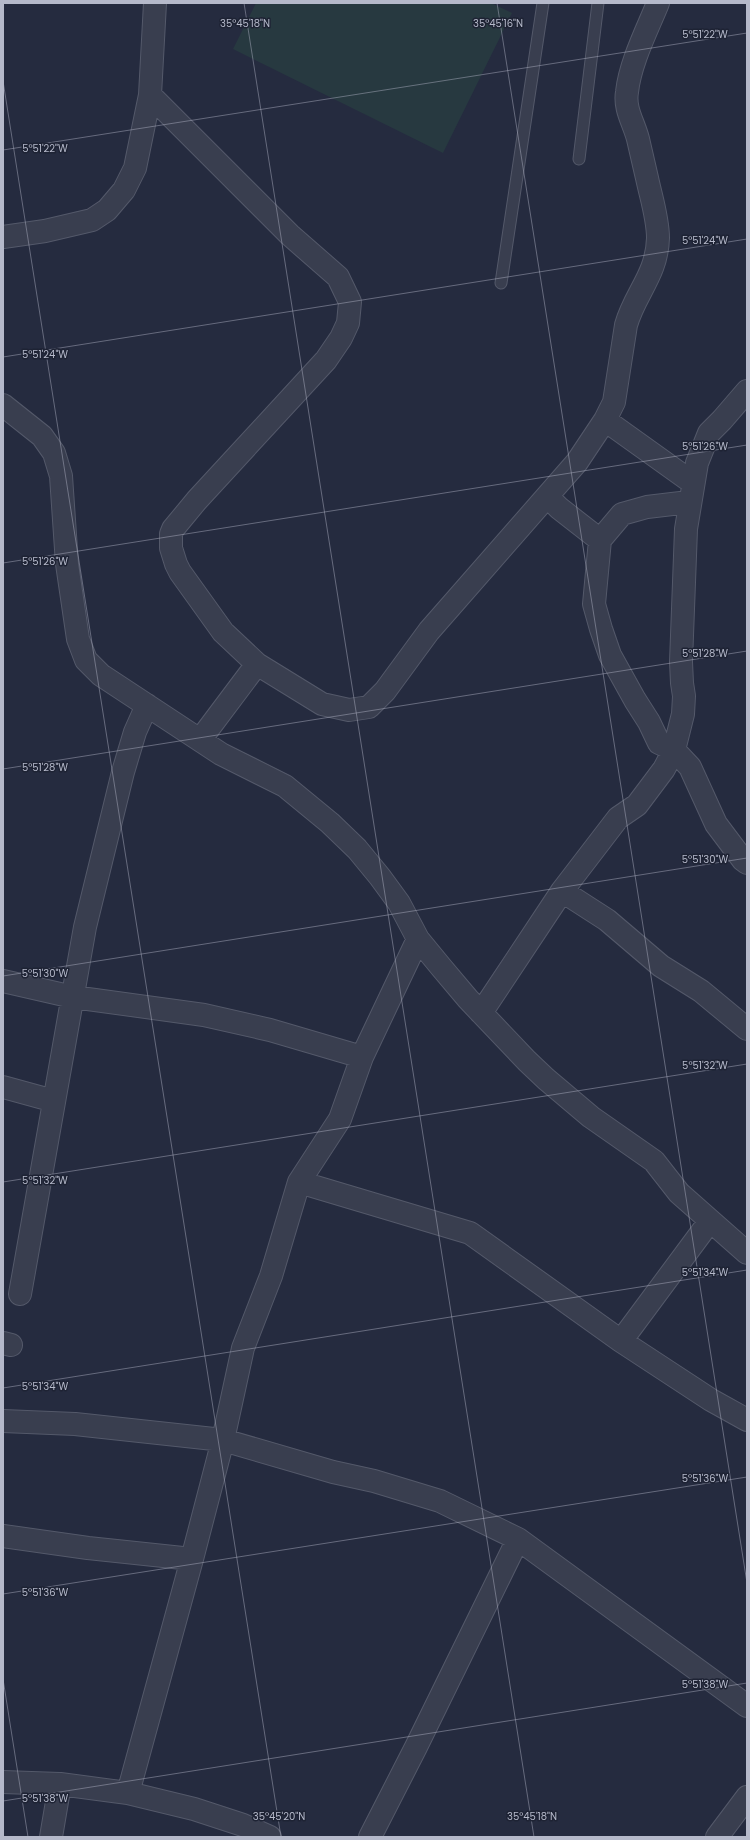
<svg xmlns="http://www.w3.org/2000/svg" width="750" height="1840" font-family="Poppins,sans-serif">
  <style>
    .green { fill: #273940 }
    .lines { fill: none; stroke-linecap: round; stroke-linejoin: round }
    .service-casing { stroke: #54596a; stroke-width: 13 }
    .minor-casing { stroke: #54596a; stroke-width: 24 }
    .service { stroke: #393e4f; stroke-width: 11 }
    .minor { stroke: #393e4f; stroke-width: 22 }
    .ticks { fill: none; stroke: #b5b9ca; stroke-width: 1; stroke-opacity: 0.45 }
    .ticks-label { font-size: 10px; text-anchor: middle; fill: #b5b9ca; stroke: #1e2334; stroke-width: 3; stroke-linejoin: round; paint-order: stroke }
  </style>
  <rect width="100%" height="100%" fill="#252b3f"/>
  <path class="green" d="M 256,3 L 491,3 L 512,13 L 443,153 L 233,49 Z"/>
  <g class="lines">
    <defs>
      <path id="service" d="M 579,159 L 598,3
        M 501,283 L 543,3"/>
      <path id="minor" d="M 150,95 L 290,235 L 338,277 L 350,302 L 348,323 L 341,338 L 326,360 L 197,500 L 173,529 L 171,534 L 171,548 L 176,564 L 180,572 L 223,632 L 257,664 L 322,704 L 349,710 L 369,707 L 385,691 L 429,631 L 577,462 L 605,420 L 614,402 L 626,325 C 635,293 657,275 658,238 C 658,218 651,197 647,178 C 644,165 641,152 638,139 C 634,123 624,109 627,92 C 630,63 647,30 658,3
        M 3,237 L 45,231 L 92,220 L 107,210 L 124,190 L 135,168 L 150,95 L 155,3
        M 747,391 L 722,420 L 709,433 L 697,463 L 686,529 L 681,662 L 682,683 L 684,696 L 683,714 L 674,750 L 690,767 L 716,824 L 743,860 L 747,863
        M 3,405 L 42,436 L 54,453 L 61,476 L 67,564 L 78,639 L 86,660 L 101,675 L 221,754 L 285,786 L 330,823 L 357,849 L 380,877 L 399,903 L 418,939 L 441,967 L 468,999 L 527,1061 L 546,1079 L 591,1117 L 654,1161 L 679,1193 L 747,1253
        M 605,420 L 693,483
        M 548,497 L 559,508 L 600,540
        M 200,740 L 257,664
        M 562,891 L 607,920 L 661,966 L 701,991 L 747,1029
        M 3,981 L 73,997 L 204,1015 L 270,1030 L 362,1057
        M 481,1013 L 562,891 L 618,818 L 637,805 L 664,769 L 674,750 L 659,743 L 649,722 L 635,700 L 610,655 L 601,629 L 594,604 L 600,540 L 622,514 L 647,507 L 689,502
        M 3,1087 L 54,1101
        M 299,1182 L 470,1233 L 621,1341 L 711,1400 L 747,1420
        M 20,1294 L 85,927 L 123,772 L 135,732 L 147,705
        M 621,1341 L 710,1221
        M 3,1343 L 11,1345
        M 3,1421 L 75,1424 L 223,1440 L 333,1472 L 374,1481 L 440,1501 L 518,1539 L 747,1706
        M 3,1536 L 88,1548 L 192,1559
        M 3,1782 L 60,1784 L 128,1793 L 194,1809 L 243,1825 L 270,1837
        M 128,1793 L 192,1559 L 223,1440 L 243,1348 L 271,1276 L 299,1182 L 340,1119 L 362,1057 L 418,939
        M 51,1837 L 60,1784
        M 370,1837 L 416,1747 L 518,1539
        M 717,1837 L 747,1797"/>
    </defs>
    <use href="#service" class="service-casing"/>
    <use href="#minor" class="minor-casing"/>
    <use href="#service" class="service"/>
    <use href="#minor" class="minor"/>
  </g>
  <path class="ticks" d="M 244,3 L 534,1837M 497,3 L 747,1583M 3,81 L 281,1837M 3,150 L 747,33M 3,357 L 747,239M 3,563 L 747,445M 3,769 L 747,651M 3,976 L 747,858M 3,1182 L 747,1064M 3,1388 L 747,1270M 3,1594 L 747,1477M 3,1679 L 28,1837M 3,1801 L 747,1683"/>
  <g class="ticks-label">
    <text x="245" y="27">35°45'18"N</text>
    <text x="498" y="27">35°45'16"N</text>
    <text x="705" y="38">5°51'22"W</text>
    <text x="45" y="152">5°51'22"W</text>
    <text x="705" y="244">5°51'24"W</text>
    <text x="45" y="358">5°51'24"W</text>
    <text x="705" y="450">5°51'26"W</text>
    <text x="45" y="565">5°51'26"W</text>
    <text x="705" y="657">5°51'28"W</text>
    <text x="45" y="771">5°51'28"W</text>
    <text x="705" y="863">5°51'30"W</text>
    <text x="45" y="977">5°51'30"W</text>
    <text x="705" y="1069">5°51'32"W</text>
    <text x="45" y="1184">5°51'32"W</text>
    <text x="705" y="1276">5°51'34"W</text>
    <text x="45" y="1390">5°51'34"W</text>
    <text x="705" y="1482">5°51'36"W</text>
    <text x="45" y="1596">5°51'36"W</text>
    <text x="705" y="1688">5°51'38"W</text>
    <text x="45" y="1802">5°51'38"W</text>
    <text x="279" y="1820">35°45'20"N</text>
    <text x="532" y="1820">35°45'18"N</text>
  </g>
  <rect width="750" height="1840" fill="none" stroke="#b5b9ca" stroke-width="8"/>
</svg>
